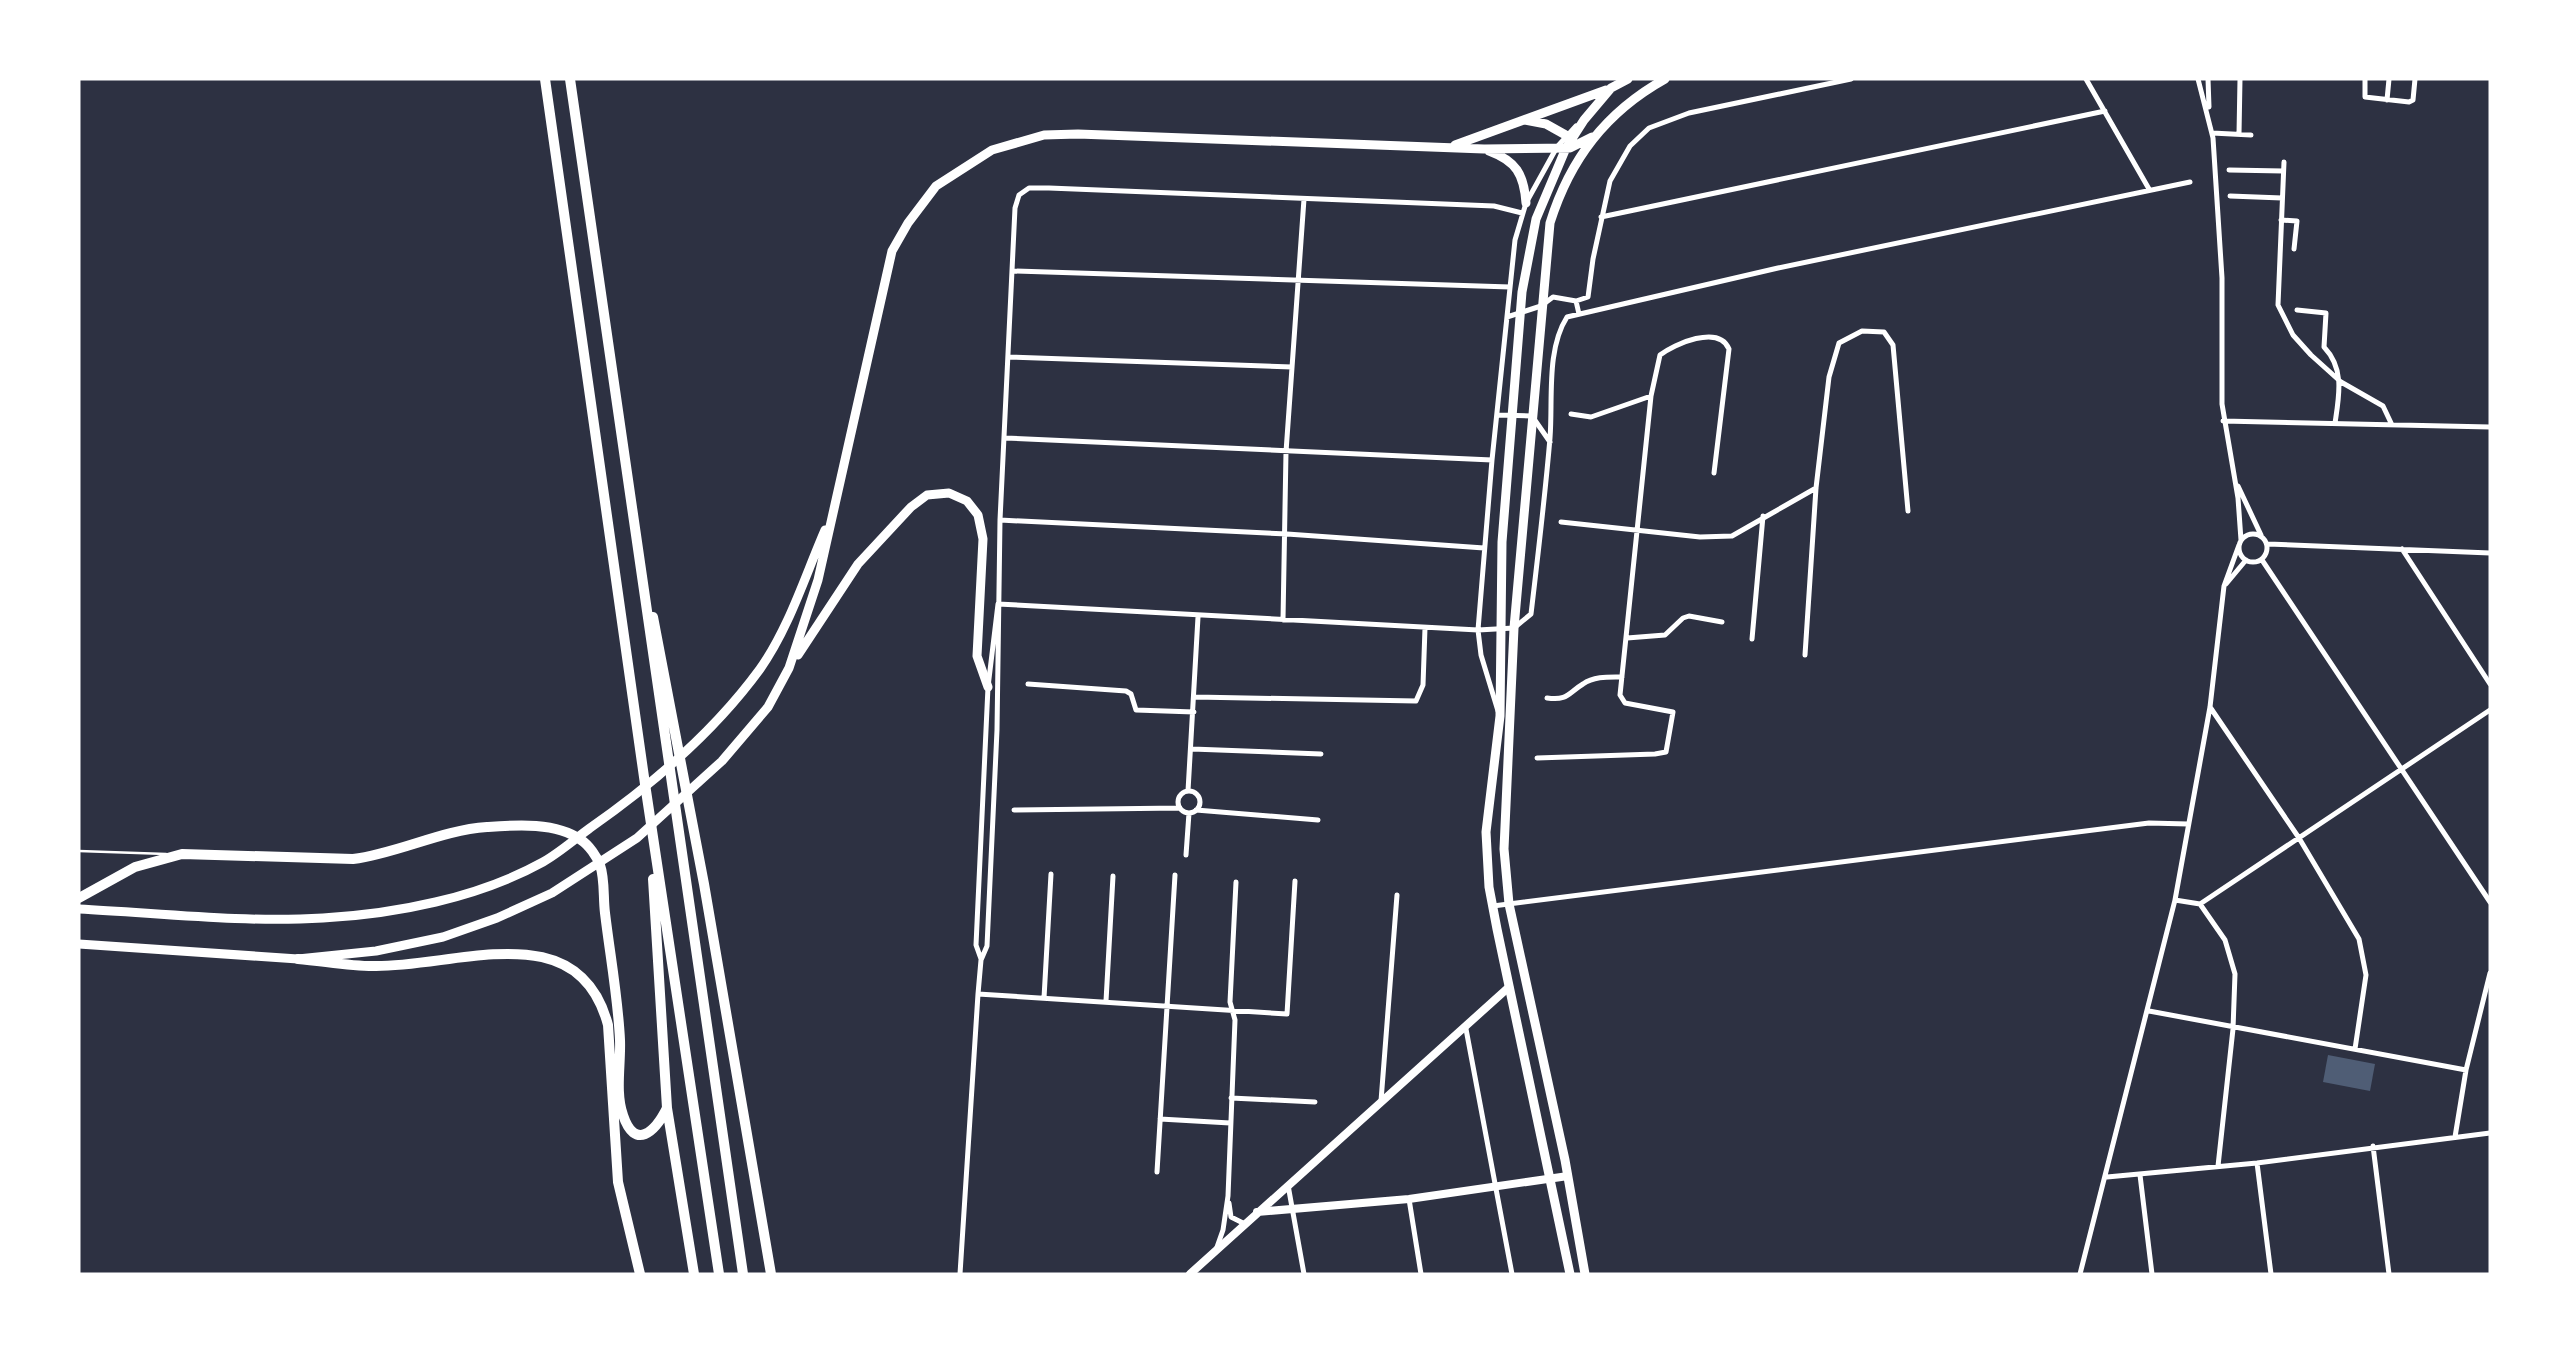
<svg xmlns="http://www.w3.org/2000/svg" width="2569" height="1353" font-family="'PT Serif',serif">
  <style>
    .water { fill: #4f5d75 }
    .lines { fill: none; stroke-linecap: round; stroke-linejoin: round }
    .service { stroke: #fff; stroke-width: 2.5 }
    .minor { stroke: #fff; stroke-width: 5 }
    .secondary { stroke: #fff; stroke-width: 8 }
    .primary { stroke: #fff; stroke-width: 9 }
    .motorway { stroke: #fff; stroke-width: 10 }
  </style>
  <rect width="100%" height="100%" fill="#2d3142"/>
  <path class="water" d="M 2328,1055 L 2375,1064 L 2370,1091 L 2323,1082 Z"/>
  <g class="lines">
    <path class="service" d="M 79,851 L 166,854"/>
    <path class="minor" d="M 2086,79 L 2149,189
      M 2198,79 L 2213,138 L 2222,278 L 2222,404 L 2238,498 L 2241,540
      M 2208,79 L 2209,107
      M 2365,79 L 2365,97 L 2409,102 L 2413,100 L 2415,79
      M 2387,100 L 2389,79
      M 2212,133 L 2251,135
      M 2239,134 L 2240,79
      M 2284,162 L 2278,305 L 2293,335 L 2311,355 L 2341,382 L 2383,406 L 2392,425
      M 2229,170 L 2283,171
      M 2230,196 L 2282,198
      M 1601,217 L 2105,111
      M 2281,220 L 2297,221 L 2294,249
      M 1013,271 L 1510,287
      M 2297,310 L 2326,313 L 2324,347 C 2345,369 2339,396 2335,423
      M 1579,314 L 1576,301 L 1588,297 L 1593,259 L 1610,181 L 1630,146 L 1649,128 L 1689,113 L 1851,79
      M 1507,317 L 1541,306 L 1553,297 L 1576,301
      M 1009,357 L 1292,367
      M 1571,414 L 1591,417 L 1651,396
      M 1497,415 L 1532,416 L 1550,442
      M 2223,421 L 2490,427
      M 1005,438 L 1492,460
      M 2238,486 L 2261,535
      M 1000,520 L 1287,534 L 1484,548
      M 1561,522 L 1700,537 L 1732,536 L 1816,488
      M2239 548a14 14 0 1 1 28 0a14 14 0 1 1-28 0Z
      M 2268,544 L 2490,553
      M 2402,549 L 2490,684
      M 2262,560 L 2490,902
      M 2226,584 L 2246,560
      M 998,604 L 1478,630 L 1514,628 L 1531,614 C 1538,555 1545,497 1550,438 C 1553,400 1546,350 1567,317 L 1778,268 L 2190,182
      M 1283,620 L 1286,452 L 1304,199
      M 1627,638 L 1665,635 L 1683,618 L 1689,616 L 1722,622
      M 1752,639 L 1763,516
      M 1805,655 L 1816,488 L 1829,377 L 1839,343 L 1862,331 L 1884,332 L 1893,345 L 1908,511
      M 1028,684 L 1126,691 L 1131,694 L 1136,710 L 1194,712
      M 1195,697 L 1416,701 L 1423,685 L 1425,628
      M 1547,698 C 1568,701 1568,693 1583,684 C 1594,676 1609,677 1622,677
      M 2210,707 L 2299,838 L 2359,939 L 2366,975 L 2355,1049
      M 1498,711 L 1481,655 L 1478,630 L 1492,460 L 1515,240 L 1526,203 L 1557,147 L 1576,126
      M 1192,749 L 1321,754
      M 1537,758 L 1655,754 L 1666,752 L 1673,712 L 1625,703 L 1620,695 L 1651,396 L 1660,355 C 1674,344 1719,324 1729,349 L 1714,473
      M 1188,791 L 1198,617
      M1178 802a11 11 0 1 1 22 0a11 11 0 1 1-22 0Z
      M 1014,810 L 1180,808
      M 1196,810 L 1318,820
      M 1186,855 L 1189,813
      M 2175,900 L 2200,904 L 2490,710
      M 2200,904 L 2225,940 L 2235,974 L 2233,1029 L 2218,1166
      M 1493,906 L 2149,823 L 2188,824
      M 981,959 L 976,945 L 988,687 L 998,604
      M 978,994 L 1287,1014 L 1295,881
      M 1044,998 L 1051,874
      M 1106,1001 L 1113,876
      M 2149,1011 L 2466,1070
      M 1466,1029 L 1512,1274
      M 1231,1098 L 1315,1102
      M 1381,1101 L 1397,895
      M 1160,1119 L 1230,1123
      M 2455,1137 L 2466,1070 L 2490,973
      M 2373,1146 L 2389,1274
      M 2257,1163 L 2271,1274
      M 1157,1172 L 1175,875
      M 2140,1175 L 2152,1274
      M 2107,1177 L 2257,1163 L 2490,1133
      M 1288,1185 L 1304,1274
      M 1409,1199 L 1421,1274
      M 1229,1203 L 1231,1217 L 1245,1224
      M 1217,1247 L 1223,1230 L 1228,1196 L 1235,1020 L 1230,1002 L 1236,882
      M 960,1274 L 978,994 L 981,960 L 987,946 L 997,730 L 1000,520 L 1015,208 L 1019,195 L 1029,188 L 1049,188 L 1494,206 L 1522,213
      M 2080,1274 L 2175,900 L 2210,707 L 2224,586 L 2239,545"/>
    <path class="secondary" d="M 1257,1212 L 1409,1199 L 1568,1176
      M 1190,1274 L 1509,987"/>
    <path class="primary" d="M 1525,120 L 1546,124 L 1571,138
      M 1455,145 L 1606,90
      M 1489,151 C 1516,161 1524,174 1526,203
      M 798,655 L 858,564 L 911,507 L 927,495 L 949,493 L 967,501 L 978,515 L 983,539 L 977,656 L 988,687
      M 79,909 C 159,913 242,923 323,918 C 395,914 478,898 543,862 C 559,853 575,839 590,828 C 653,784 714,732 760,669 C 789,628 805,576 825,530
      M 79,944 L 298,959 L 376,951 L 443,937 L 497,918 L 552,893 L 637,838 L 722,761 L 768,707 L 789,668 L 818,580 L 892,251 L 908,223 L 936,186 L 992,150 L 1044,135 L 1078,134 L 1484,149 L 1570,148 L 1592,137
      M 1570,1274 L 1497,929 L 1489,887 L 1486,832 L 1500,716 L 1502,542 L 1522,292 L 1536,219 L 1566,148 L 1584,120 L 1611,88 L 1628,79
      M 1585,1274 L 1565,1160 L 1509,904 L 1504,849 L 1514,628 L 1550,223 C 1570,159 1606,112 1665,79"/>
    <path class="motorway" d="M 545,79 L 645,784 L 719,1274
      M 570,79 L 743,1274
      M 653,617 L 704,884 L 771,1274
      M 653,879 L 667,1108 L 694,1274
      M 79,898 L 135,867 L 182,854 L 353,859 C 399,853 441,830 487,827 C 516,825 556,822 581,840 C 589,845 597,857 600,865 C 605,879 603,898 605,913 C 610,955 618,998 620,1040 C 621,1064 615,1093 623,1115 C 635,1151 655,1132 667,1108
      M 298,959 C 323,961 348,966 373,966 C 455,968 578,912 608,1025 L 618,1182 L 640,1274"/>
  </g>
  <rect width="2569" height="1353" fill="none" stroke="#ffffff" stroke-width="161"/>
</svg>
